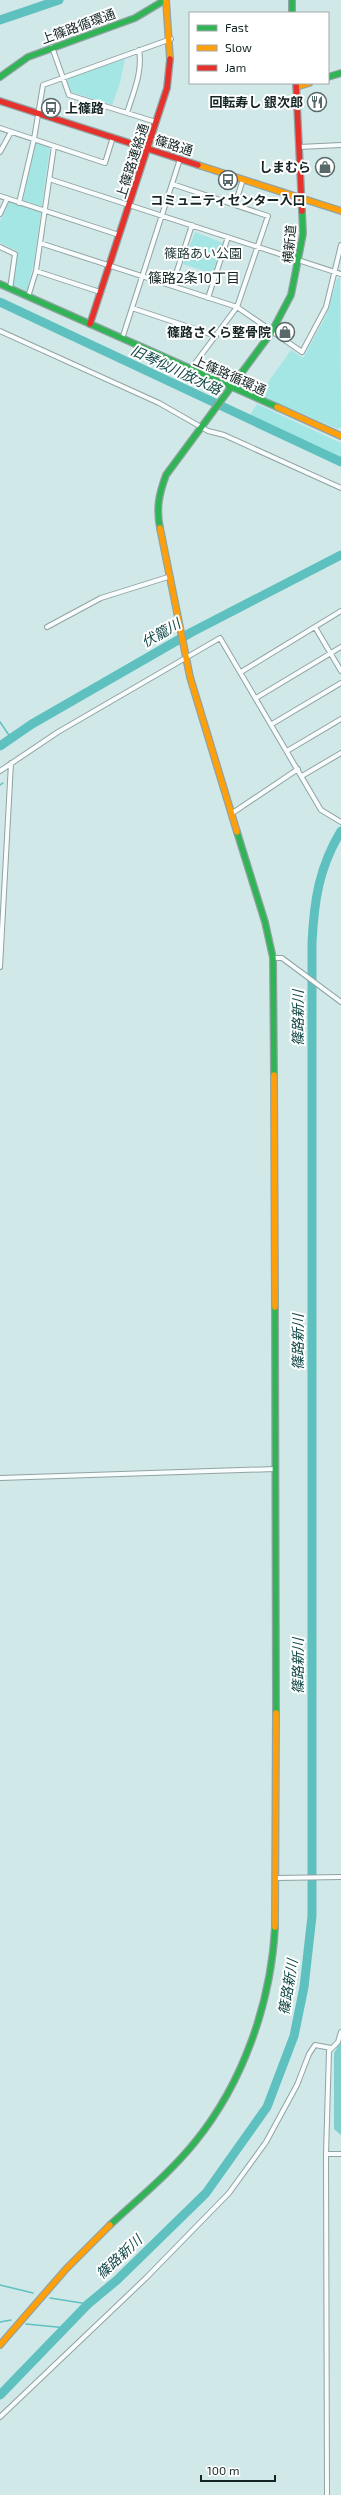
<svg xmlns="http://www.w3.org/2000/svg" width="341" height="2495" font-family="'Exo 2','Noto Sans JP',sans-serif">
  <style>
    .green { fill: #a4e6e4 }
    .forest { fill: #7ecfce }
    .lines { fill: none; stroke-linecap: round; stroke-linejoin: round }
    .stream { stroke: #5ec1c0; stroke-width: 1.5 }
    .river { stroke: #5ec1c0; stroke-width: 9 }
    .street-casing { stroke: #91a3a3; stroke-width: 6 }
    .fast-casing { stroke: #91a3a3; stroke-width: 8 }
    .slow-casing { stroke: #91a3a3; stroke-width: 8 }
    .jam-casing { stroke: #91a3a3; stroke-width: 8 }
    .street { stroke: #f8fcfc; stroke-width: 4 }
    .fast { stroke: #30b455; stroke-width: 5.5 }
    .slow { stroke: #ff9f0a; stroke-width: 5.5 }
    .jam { stroke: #e5322d; stroke-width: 5.5 }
    .labels { text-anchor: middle; stroke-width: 4; stroke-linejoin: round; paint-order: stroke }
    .street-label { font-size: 13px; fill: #152525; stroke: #fff }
    .poi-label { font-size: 13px; font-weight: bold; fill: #152525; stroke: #fff; text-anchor: end }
    .park-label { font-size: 13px; fill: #1d3332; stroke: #fff }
    .neighbourhood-label { font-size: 14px; fill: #152525; stroke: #fff }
    .water-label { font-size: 14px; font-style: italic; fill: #114847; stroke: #fff }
  </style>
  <rect width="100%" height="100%" fill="#d1e8e8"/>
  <path class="green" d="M 125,59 L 120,83 L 112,105 L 71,92 L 67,81 L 68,78 Z
    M 36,142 L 50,147 L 34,262 L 27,291 L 13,285 L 18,251 L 0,243 L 0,221 L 9,202 L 22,205 Z
    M 195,232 L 223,243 L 213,274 L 183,264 Z
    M 340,277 L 341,427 L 338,429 L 259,395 L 291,350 L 303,358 L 326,316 L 337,279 Z
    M 257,404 L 341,443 L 341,459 L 250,415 Z"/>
  <path class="forest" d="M 341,2041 L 341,2135 L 334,2129 L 334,2053 Z"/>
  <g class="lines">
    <path class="stream" d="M 0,722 L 11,738
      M 0,785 L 3,783
      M 0,2285 L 33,2293
      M 50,2298 L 88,2304
      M 0,2322 L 11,2320
      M 26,2324 L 67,2328"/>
    <path class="river" d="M 0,20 L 59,0
      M 0,302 L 341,462
      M 0,746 L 32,724 L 192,632 L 341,555
      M 0,2395 L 88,2304 L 117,2280 L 206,2193 L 267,2107 L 294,2036 L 304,1987 L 312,1916 L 312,943 C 314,901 319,867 341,831"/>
    <defs>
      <path id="street" d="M 52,47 L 69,95 L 156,122
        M 127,113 C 133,93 143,72 139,50
        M 0,128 L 105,163 L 113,137
        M 299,147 L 341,145
        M 0,152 L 11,132
        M 49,179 L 341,274
        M 172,184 L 268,216 L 237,307 L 190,370
        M 0,196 L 119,235
        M 19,203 L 34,139 L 43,85 L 171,39
        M 235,205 L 243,179
        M 0,214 L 7,199
        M 40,243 L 237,307 L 302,352 L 326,307 L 341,245
        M 0,247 L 15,254 L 10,289
        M 36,271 L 100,292
        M 172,286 L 192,225
        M 28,297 L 36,271 L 54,146
        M 208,298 L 228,237
        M 132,308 L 216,336
        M 0,331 L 159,403 L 208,431 L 224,435 L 341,488
        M 122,339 L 180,159
        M 47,627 L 101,598 L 168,577
        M 315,627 L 341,671
        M 241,672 L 341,611
        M 256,698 L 341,647
        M 272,724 L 341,683
        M 287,751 L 341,719
        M 0,771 L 58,732 L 220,638 L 321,810 L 341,822
        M 302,776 L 341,753
        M 231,814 L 298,769
        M 273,958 L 282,958 L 341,1002
        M 0,967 L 11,763
        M 0,1478 L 275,1469
        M 277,1878 L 341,1877
        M 326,2154 L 341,2154
        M 0,2417 L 146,2278 L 229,2193 L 266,2142 L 297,2085 L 309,2054 L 315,2045 L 331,2048
        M 327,2495 L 326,2154 L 329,2051 L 338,2042 L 341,2032"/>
      <path id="fast" d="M 292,0 L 292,13
        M 0,77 L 28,57 L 135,18 L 165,0
        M 328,77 L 341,73
        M 0,284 L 277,407
        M 160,528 C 156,508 159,494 166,475 L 271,333 L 291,295 L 303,234 L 302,211
        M 237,832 L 265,922 L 273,958 L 274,1075
        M 275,1307 L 276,1713
        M 110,2225 C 139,2198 170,2173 195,2142 C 243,2083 271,2003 275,1927"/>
      <path id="slow" d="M 166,0 L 170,59
        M 296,87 L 309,83
        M 198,165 L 341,211
        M 277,407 L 341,436
        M 160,528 L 190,677 L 237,832
        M 274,1075 L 275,1307
        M 275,1927 L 276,1713
        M 0,2345 L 66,2269 L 110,2225"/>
      <path id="jam" d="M 296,83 L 302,211
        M 0,101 L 198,165
        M 90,324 L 167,88 L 170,59"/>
    </defs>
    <use href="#street" class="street-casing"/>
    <use href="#fast" class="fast-casing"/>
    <use href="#slow" class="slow-casing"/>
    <use href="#jam" class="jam-casing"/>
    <use href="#street" class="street"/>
    <use href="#fast" class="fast"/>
    <use href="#slow" class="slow"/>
    <use href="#jam" class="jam"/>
  </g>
  <defs>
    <symbol id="restaurant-ring" viewBox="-11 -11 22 22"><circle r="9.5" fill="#fff" stroke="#576969" stroke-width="1.5"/><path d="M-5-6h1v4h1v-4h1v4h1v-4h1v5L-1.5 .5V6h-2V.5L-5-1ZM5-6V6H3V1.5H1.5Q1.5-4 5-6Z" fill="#576969"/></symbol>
    <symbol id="bus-ring" viewBox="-11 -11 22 22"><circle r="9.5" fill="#fff" stroke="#576969" stroke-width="1.5"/><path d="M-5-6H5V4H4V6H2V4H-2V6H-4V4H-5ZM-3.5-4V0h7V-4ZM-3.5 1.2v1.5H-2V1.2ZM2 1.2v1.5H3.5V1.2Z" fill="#576969"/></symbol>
    <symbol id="shop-ring" viewBox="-11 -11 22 22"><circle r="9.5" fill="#fff" stroke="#576969" stroke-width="1.5"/><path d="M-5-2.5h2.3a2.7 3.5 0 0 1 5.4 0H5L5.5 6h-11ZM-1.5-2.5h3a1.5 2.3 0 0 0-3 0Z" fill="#576969"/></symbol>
  </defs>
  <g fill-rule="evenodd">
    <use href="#restaurant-ring" x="306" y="91" width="22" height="22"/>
    <use href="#bus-ring" x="40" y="97" width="22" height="22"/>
    <use href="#shop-ring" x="314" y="156" width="22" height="22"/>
    <use href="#bus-ring" x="217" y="169" width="22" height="22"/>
    <use href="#shop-ring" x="274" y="321" width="22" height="22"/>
  </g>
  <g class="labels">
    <g class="street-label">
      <text transform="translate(78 26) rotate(-20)" y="5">上篠路循環通</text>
      <text transform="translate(174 145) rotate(18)" y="5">篠路通</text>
      <text transform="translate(132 161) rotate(-72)" y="5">上篠路連絡通</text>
      <text transform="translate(289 244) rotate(-85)" y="5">横新道</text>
      <text transform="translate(230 375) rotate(24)" y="5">上篠路循環通</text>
    </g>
    <g class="poi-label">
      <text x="303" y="107">回転寿し 銀次郎</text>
      <text x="65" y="113" text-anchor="start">上篠路</text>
      <text x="311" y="172">しまむら</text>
      <text x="228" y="205" text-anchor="middle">コミュニティセンター入口</text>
      <text x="271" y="337">篠路さくら整骨院</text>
    </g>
    <g class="park-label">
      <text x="203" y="258">篠路あい公園</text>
    </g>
    <g class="neighbourhood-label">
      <text x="194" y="283">篠路2条10丁目</text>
    </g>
    <g class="water-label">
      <text transform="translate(176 370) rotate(25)" y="5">旧琴似川放水路</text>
      <text transform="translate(161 633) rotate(-30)" y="5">伏籠川</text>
      <text transform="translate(298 1018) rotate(-90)" y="5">篠路新川</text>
      <text transform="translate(298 1342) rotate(-90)" y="5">篠路新川</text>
      <text transform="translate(298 1666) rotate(-90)" y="5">篠路新川</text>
      <text transform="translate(288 1987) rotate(-81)" y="5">篠路新川</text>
      <text transform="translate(119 2257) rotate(-43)" y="5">篠路新川</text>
    </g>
  </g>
  <rect x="189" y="12" width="140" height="72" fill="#ffffff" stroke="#a1a8a8"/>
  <rect x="197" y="25" width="20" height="6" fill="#30b455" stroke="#a1a8a8"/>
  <text x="225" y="32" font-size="12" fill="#152525">Fast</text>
  <rect x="197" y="45" width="20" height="6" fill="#ff9f0a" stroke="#a1a8a8"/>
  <text x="225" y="52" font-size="12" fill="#152525">Slow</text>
  <rect x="197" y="65" width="20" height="6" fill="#e5322d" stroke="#a1a8a8"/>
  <text x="225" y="72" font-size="12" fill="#152525">Jam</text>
  <path d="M201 2475v6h74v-6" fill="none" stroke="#152525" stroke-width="2"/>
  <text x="207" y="2475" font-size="12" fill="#152525" stroke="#ffffff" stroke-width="3" paint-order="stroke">100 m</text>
</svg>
